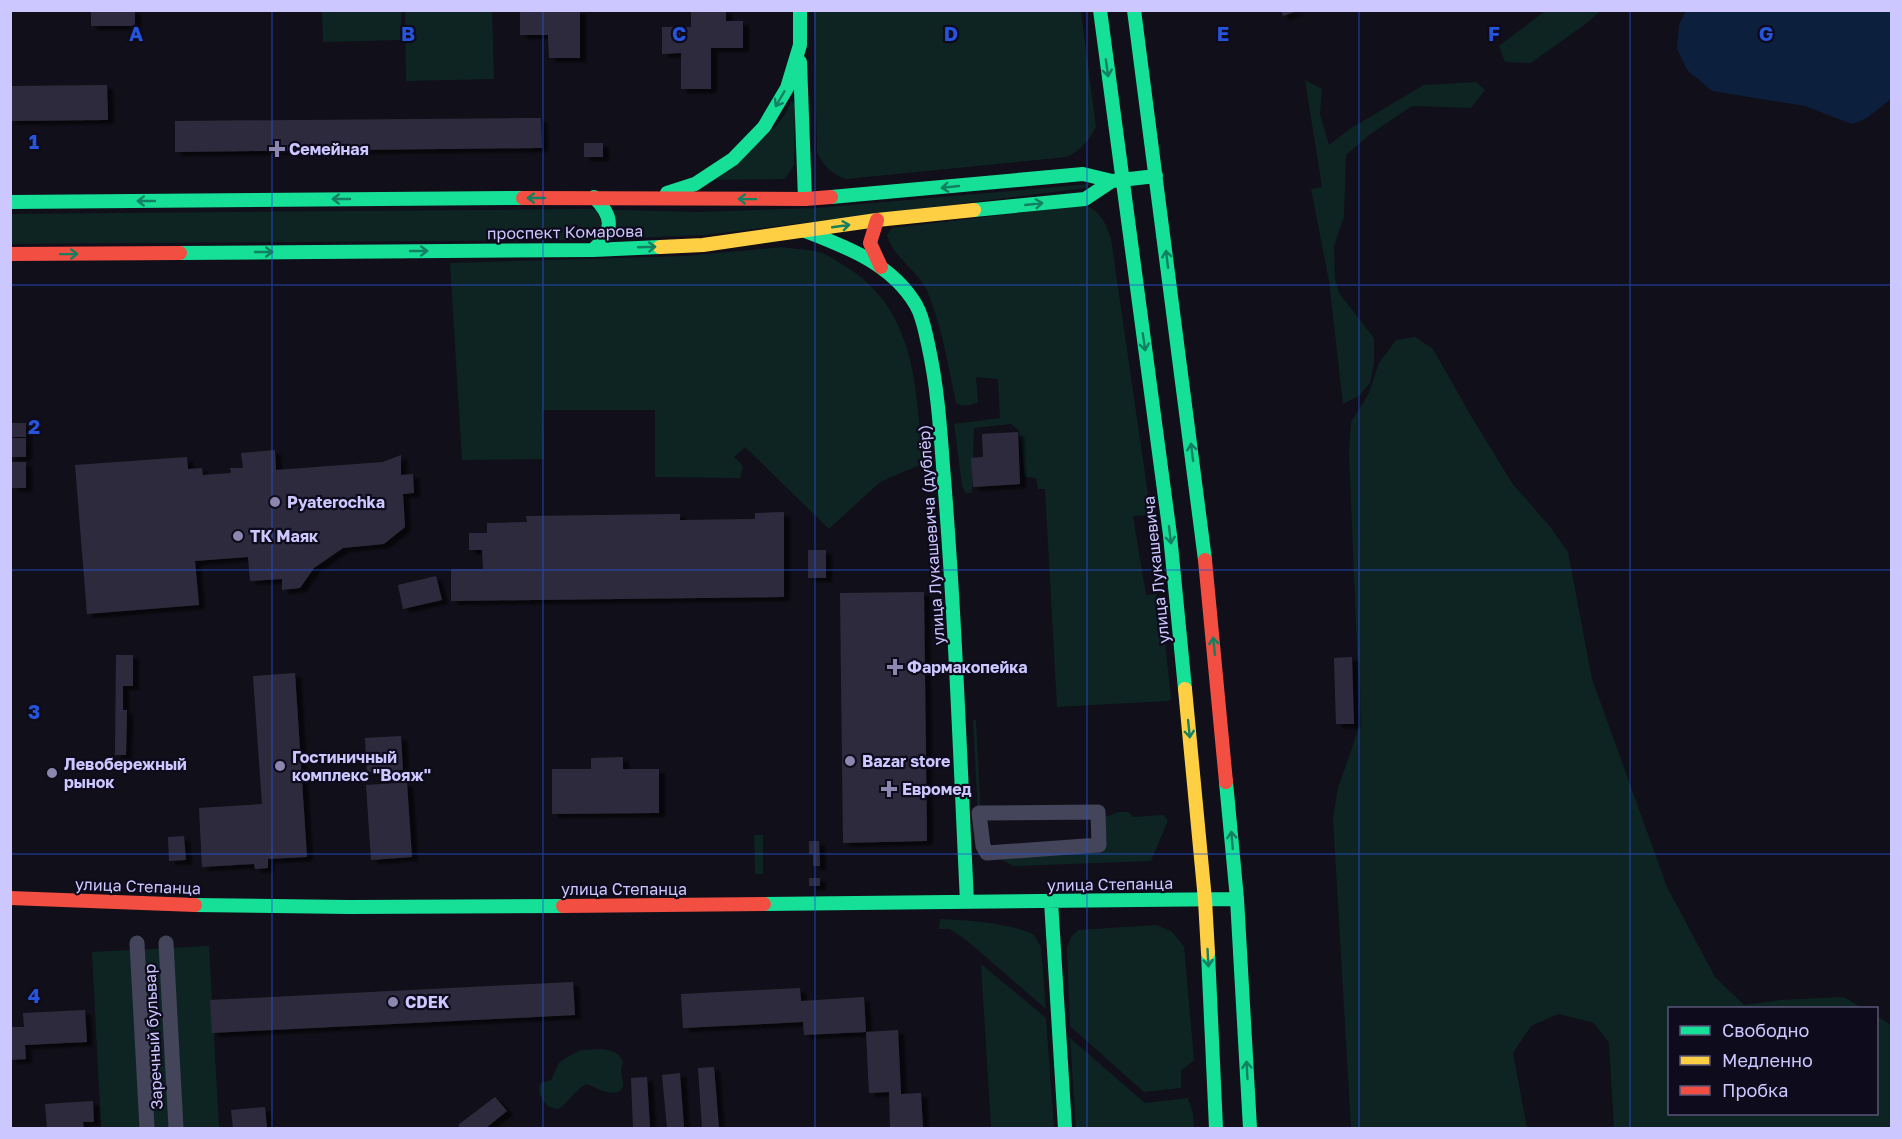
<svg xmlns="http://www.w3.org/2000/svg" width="1902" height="1139" font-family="'Golos Text',sans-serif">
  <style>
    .green { fill: #0e2423 }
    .water { fill: #0c1f3d }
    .building { fill: #2e2c3c; filter: url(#shadow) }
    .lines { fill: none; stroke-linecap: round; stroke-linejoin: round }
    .street { stroke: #44445a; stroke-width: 15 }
    .fast { stroke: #16e098; stroke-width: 14 }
    .slow { stroke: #ffcf43; stroke-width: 14 }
    .jam { stroke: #f24e42; stroke-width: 14 }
    .oneway { stroke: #128061 }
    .grid { fill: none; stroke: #2654da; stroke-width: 1.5; stroke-opacity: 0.55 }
    .poi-dot { fill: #8b87ae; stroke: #0e0b1d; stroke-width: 2 }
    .labels { text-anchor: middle; stroke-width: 4.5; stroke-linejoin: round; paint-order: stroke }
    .poi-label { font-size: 16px; font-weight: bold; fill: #ccc7ff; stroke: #0e0b1d; text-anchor: start }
    .street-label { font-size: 16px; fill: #ccc7ff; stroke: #0e0b1d }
    .grid-label { font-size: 20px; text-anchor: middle; font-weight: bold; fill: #2654da; stroke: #0e0b1d; stroke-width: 4.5; stroke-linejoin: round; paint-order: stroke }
  </style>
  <defs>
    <filter id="shadow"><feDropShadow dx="6" dy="4" stdDeviation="1.5" flood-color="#0009"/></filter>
  </defs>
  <rect width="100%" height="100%" fill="#110f19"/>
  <path class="green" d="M 322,11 L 401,11 L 401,40 L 323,42 Z
    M 405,11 L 492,11 L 494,79 L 406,81 Z
    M 814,11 L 1081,11 L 1096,127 C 1088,141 1082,149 1067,157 L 846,179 C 832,174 823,166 817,152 Z
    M 1545,11 L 1601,11 L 1584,25 L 1531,63 L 1505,62 L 1499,46 Z
    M 1305,80 L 1322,89 L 1320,114 L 1329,145 L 1351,128 L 1424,85 L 1476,82 L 1485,90 L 1471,108 L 1412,106 L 1369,135 L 1346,155 L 1344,217 L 1334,246 L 1335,279 L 1339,293 L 1374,338 L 1374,363 L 1370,383 L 1360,395 L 1343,404 L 1329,281 L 1311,189 L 1322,187 Z
    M 791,101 L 795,105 L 794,165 L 785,179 L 708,180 C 733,162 783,131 791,101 Z
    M 1090,184 L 1086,188 L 705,235 L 585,240 L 11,244 L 10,214 L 584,209 L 698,212 L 817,208 Z
    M 1085,205 C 1101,212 1106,223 1111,239 L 1151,515 L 1133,516 L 1146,595 L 1156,594 L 1165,641 L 1171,699 L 1168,701 L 1057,707 L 1045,489 L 1038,489 L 1036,478 L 1025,477 L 1019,431 L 1011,424 L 974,428 L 972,493 L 966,493 L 962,486 L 954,424 L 1000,418 L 998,379 L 976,377 L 978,402 C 970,406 964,407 956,403 C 948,366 942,326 927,291 C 917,269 893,258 887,235 L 892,228 Z
    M 782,247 C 794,249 807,249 819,252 C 827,254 836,261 843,265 C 916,307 917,389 922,464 L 880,482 L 829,529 L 745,447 L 734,457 L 743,466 L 740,478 L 655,477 L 655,410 L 543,410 L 544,459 L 462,460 L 450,263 L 686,256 Z
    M 1415,337 L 1433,349 L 1471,416 L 1512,483 L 1551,528 L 1568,552 L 1592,679 L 1667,887 L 1715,977 L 1744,1005 L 1781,1000 L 1843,997 L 1863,1008 L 1670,1008 L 1670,1114 L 1876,1114 L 1877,1016 L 1891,1025 L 1891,1128 L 1614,1128 L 1609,1043 L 1594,1023 L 1558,1014 L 1531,1026 L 1513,1053 L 1527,1128 L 1351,1128 L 1333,818 L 1338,788 L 1360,725 L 1349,451 L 1351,422 L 1369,393 L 1379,363 L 1396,340 Z
    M 973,720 L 976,720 L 981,816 L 979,834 Z
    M 1118,812 L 1129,812 L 1133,817 L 1163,815 L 1167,819 L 1167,823 L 1151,861 L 1013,866 L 997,857 L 1098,845 L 1098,816 L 1109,816 Z
    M 754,835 L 763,835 L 763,874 L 755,874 Z
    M 940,919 C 964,920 1012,923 1034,935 L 1041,947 L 1046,1009 L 965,939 L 949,929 L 939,929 Z
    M 1156,925 L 1171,931 L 1184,946 L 1194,1060 L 1181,1071 L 1181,1088 L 1144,1092 L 1070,1026 L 1067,948 L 1071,937 L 1078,930 Z
    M 209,946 L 219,1128 L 101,1128 L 92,952 Z
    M 981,964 L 1046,1018 L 1054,1128 L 991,1128 Z
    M 1070,1038 L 1145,1103 L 1188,1098 L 1193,1114 L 1194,1128 L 1076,1128 Z
    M 581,1050 C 598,1050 614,1045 623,1061 C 623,1062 621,1070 621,1071 C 621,1076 624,1082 623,1086 C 618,1101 595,1087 587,1084 C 574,1090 570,1102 558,1109 L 549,1107 C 542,1101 536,1091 541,1083 L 551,1080 L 559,1063 L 567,1057 Z"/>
  <path class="water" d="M 1686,11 L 1891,11 L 1891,99 L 1867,118 L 1852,124 L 1805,106 L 1712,91 L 1687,70 L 1677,49 L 1679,25 Z"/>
  <path class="building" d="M 91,10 L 135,10 L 135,26 L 91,26 Z
    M 520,10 L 580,10 L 580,58 L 549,58 L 548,35 L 520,35 Z
    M 691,10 L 726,10 L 726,21 L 743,21 L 743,48 L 711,48 L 711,89 L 681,89 L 681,53 L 662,54 L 662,27 L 691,27 Z
    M 1281,10 L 1297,10 L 1297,11 L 1283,16 Z
    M 107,85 L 108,120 L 10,121 L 10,86 Z
    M 541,118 L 542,148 L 175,152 L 175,121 Z
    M 584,143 L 603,143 L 603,157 L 584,157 Z
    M 10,423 L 26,423 L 26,437 L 10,437 Z
    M 1018,432 L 1020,484 L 973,487 L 971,458 L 983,457 L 982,434 Z
    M 10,438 L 26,438 L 26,457 L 10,457 Z
    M 275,450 L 276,470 L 383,462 L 401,455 L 401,475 L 413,474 L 414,493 L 403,494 L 405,527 L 384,544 L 343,548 L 314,568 L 300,588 L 282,590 L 282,579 L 250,581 L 248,557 L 195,561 L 199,605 L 87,614 L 75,465 L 187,457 L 188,469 L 202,468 L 203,475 L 231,473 L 230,468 L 243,468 L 241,453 Z
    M 12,462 L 26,462 L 26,488 L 12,488 Z
    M 784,512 L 784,597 L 451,601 L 451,569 L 483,569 L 482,550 L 469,550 L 469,533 L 487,533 L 487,523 L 527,522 L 526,516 L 680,514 L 680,520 L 755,519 L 755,513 Z
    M 808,550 L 826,550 L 826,578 L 808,578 Z
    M 436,576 L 442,600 L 403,609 L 398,585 Z
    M 924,592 L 927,841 L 843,843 L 840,593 Z
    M 116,655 L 133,655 L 133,686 L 123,686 L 123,710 L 127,710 L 126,755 L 115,755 Z
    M 1352,657 L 1354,724 L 1336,724 L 1334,658 Z
    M 295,673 L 307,857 L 268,859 L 268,868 L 255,869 L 254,864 L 202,867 L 199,808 L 262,804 L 253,676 Z
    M 401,736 L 403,770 L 367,772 L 365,738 Z
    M 623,757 L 623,769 L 659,769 L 659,813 L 552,814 L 552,769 L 591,769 L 591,758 Z
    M 397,783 L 407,783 L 412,857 L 371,860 L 366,785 Z
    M 184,836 L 186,860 L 169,861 L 168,837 Z
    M 809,841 L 819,841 L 820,866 L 813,866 L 813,854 L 809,854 Z
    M 809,878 L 820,878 L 820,886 L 809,886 Z
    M 573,982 L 575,1015 L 212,1033 L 210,1000 Z
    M 800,988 L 801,1001 L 864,997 L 866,1032 L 804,1035 L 803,1022 L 683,1028 L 681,994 Z
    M 85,1010 L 87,1042 L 25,1045 L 26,1059 L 10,1060 L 10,1027 L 24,1027 L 23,1013 Z
    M 898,1030 L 901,1094 L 921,1093 L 923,1128 L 890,1128 L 889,1092 L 869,1093 L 866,1032 Z
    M 714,1067 L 719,1128 L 702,1128 L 698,1068 Z
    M 680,1073 L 684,1128 L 667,1128 L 662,1075 Z
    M 647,1077 L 650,1128 L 633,1128 L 631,1078 Z
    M 495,1097 L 507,1111 L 486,1128 L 461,1128 L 458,1125 Z
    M 93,1101 L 94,1122 L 83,1122 L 84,1128 L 47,1128 L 45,1104 Z
    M 265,1107 L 267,1128 L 233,1128 L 231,1110 Z"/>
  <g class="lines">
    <path class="street" d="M 1098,812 L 1099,845 L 987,853 L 983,846 L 979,813 Z
      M 137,943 L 147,1128
      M 166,943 L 176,1128"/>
    <path class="fast" d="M 1100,10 L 1170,535 L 1185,689
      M 1134,10 L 1205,560
      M 800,62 L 805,199
      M 667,193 L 695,184 L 733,159 L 764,127 L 787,88 L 800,45 L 800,10
      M 831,197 L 1083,174 L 1112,181 L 1156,176
      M 10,202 L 523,198
      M 974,210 L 1085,199 L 1112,181
      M 805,231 C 847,247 892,264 916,305 C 923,317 925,331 928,344 C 937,384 940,425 943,466 C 955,611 960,757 967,902
      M 593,250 C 614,231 614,217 594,197
      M 180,253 L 593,250 L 660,247
      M 1226,782 L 1237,899 L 1250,1128
      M 1051,901 L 1065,1128
      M 764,904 L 1237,899
      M 195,905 L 349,907 L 563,906
      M 1208,953 L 1216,1128"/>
    <path class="slow" d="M 660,247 L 703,245 L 877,220 L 974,210
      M 1185,689 L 1205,900 L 1208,953"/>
    <path class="jam" d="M 523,198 L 805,199 L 831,197
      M 877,220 L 870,243 L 881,267
      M 10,254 L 180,253
      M 1205,560 L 1226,782
      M 10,898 L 195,905
      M 563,906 L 764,904"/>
  </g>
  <defs><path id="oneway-shaft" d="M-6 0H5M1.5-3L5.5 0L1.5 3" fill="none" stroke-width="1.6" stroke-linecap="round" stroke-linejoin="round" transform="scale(1.5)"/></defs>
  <g class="oneway">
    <use href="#oneway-shaft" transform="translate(1107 68) rotate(82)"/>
    <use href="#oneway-shaft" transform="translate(780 99) rotate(120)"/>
    <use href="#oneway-shaft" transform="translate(950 187) rotate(174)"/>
    <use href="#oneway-shaft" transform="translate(536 198) rotate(180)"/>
    <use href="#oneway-shaft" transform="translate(341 199) rotate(180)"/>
    <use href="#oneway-shaft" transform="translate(747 199) rotate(-179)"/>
    <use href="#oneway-shaft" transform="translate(146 201) rotate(180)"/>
    <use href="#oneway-shaft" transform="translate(1034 204) rotate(-6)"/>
    <use href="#oneway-shaft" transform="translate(841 226) rotate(-8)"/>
    <use href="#oneway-shaft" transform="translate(647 247) rotate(-2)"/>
    <use href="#oneway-shaft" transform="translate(419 251)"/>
    <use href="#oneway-shaft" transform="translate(264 252)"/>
    <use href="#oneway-shaft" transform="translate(69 254) rotate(-1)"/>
    <use href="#oneway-shaft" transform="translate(1167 259) rotate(-97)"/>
    <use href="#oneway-shaft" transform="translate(1144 342) rotate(82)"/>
    <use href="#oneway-shaft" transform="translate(1192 452) rotate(-97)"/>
    <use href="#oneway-shaft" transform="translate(1170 535) rotate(83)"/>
    <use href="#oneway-shaft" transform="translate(1214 646) rotate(-96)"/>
    <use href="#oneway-shaft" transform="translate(1189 729) rotate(84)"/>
    <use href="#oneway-shaft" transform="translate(1232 840) rotate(-95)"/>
    <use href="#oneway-shaft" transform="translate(1208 958) rotate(87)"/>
    <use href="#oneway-shaft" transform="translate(1247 1070) rotate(-93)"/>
  </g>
  <path class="grid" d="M 272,10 L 272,1128M 543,10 L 543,1128M 815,10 L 815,1128M 1087,10 L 1087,1128M 1359,10 L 1359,1128M 1630,10 L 1630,1128M 10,285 L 1892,285M 10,570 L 1892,570M 10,854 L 1892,854"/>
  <g class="poi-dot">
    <path d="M274 140h6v6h6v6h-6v6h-6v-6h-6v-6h6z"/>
    <circle cx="275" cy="502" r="6"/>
    <circle cx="238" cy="536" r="6"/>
    <path d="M892 658h6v6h6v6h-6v6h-6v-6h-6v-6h6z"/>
    <circle cx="850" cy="761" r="6"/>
    <circle cx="280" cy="766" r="6"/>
    <circle cx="52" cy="773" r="6"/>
    <path d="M886 780h6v6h6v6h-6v6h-6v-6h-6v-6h6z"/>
    <circle cx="393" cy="1002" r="6"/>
  </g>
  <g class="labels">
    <g class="poi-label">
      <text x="289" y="155">Семейная</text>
      <text x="287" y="508">Pyaterochka</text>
      <text x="250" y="542">ТК Маяк</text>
      <text x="907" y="673">Фармакопейка</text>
      <text x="292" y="763">Гостиничный<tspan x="292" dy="18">комплекс "Вояж"</tspan></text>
      <text x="862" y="767">Bazar store</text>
      <text x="64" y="770">Левобережный<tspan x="64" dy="18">рынок</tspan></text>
      <text x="902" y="795">Евромед</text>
      <text x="405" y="1008">CDEK</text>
    </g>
    <g class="street-label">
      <text transform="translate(565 232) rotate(-1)" y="6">проспект Комарова</text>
      <text transform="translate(931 535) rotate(-94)" y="6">улица Лукашевича (дублёр)</text>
      <text transform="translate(1156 570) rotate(-96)" y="6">улица Лукашевича</text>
      <text transform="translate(1110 884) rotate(-1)" y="6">улица Степанца</text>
      <text transform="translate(138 886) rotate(2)" y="6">улица Степанца</text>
      <text x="624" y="895">улица Степанца</text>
      <text transform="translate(153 1037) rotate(-93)" y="6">Заречный бульвар</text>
    </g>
  </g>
  <g class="grid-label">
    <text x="136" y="41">A</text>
    <text x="408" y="41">B</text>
    <text x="679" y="41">C</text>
    <text x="951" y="41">D</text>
    <text x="1223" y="41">E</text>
    <text x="1494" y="41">F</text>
    <text x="1766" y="41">G</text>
    <text x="34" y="149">1</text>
    <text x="34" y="434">2</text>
    <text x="34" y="719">3</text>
    <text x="34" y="1003">4</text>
  </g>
  <rect width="1902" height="1139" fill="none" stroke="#ccc7ff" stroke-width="24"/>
  <rect x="1668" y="1007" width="210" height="108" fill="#0e0b1d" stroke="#5a5677" stroke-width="1.5"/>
  <rect x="1680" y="1026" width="30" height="9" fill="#16e098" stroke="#5a5677" stroke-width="1.5"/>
  <text x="1722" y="1037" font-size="18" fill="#ccc7ff">Свободно</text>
  <rect x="1680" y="1056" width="30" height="9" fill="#ffcf43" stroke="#5a5677" stroke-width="1.5"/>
  <text x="1722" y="1067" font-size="18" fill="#ccc7ff">Медленно</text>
  <rect x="1680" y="1086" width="30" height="9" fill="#f24e42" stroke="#5a5677" stroke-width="1.5"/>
  <text x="1722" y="1097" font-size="18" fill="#ccc7ff">Пробка</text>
</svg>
